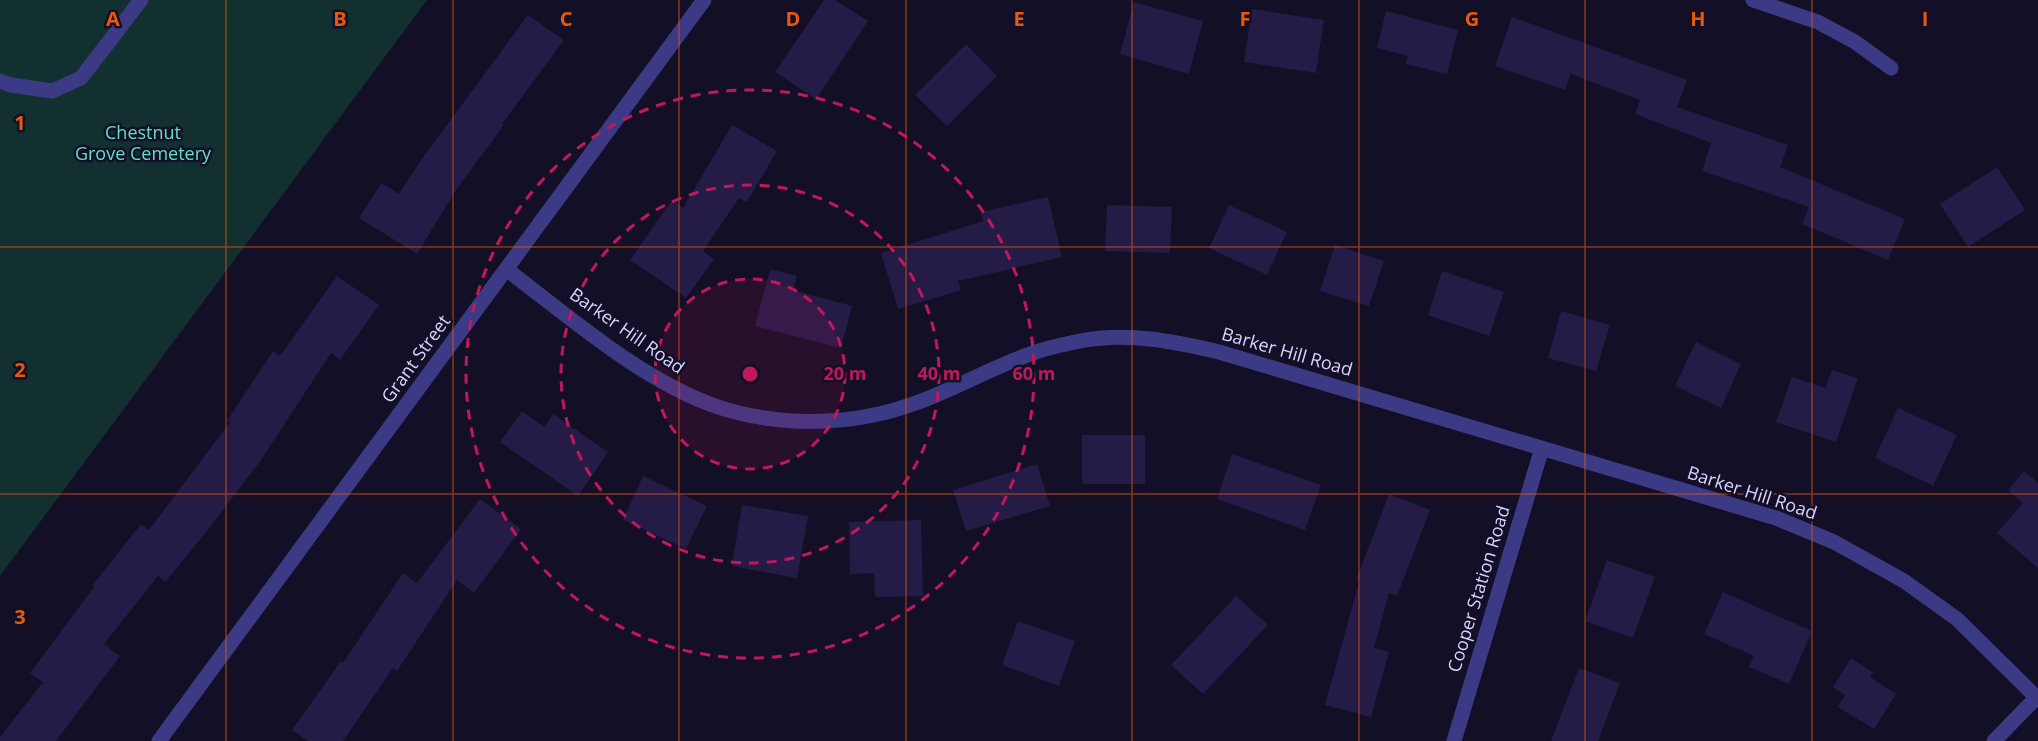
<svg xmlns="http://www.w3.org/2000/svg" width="2038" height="741" font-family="'Open Sans',sans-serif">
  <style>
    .green { fill: #12302f }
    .building { fill: #241b47 }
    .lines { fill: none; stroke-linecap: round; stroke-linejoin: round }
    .minor { stroke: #3d3a85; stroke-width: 15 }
    .grid { fill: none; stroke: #e8590c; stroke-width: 1.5; stroke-opacity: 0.55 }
    .ring { fill: none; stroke: #c2185b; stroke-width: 3; stroke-dasharray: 10 8 }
    .labels { text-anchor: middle; stroke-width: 5; stroke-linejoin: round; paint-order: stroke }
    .park-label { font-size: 18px; fill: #5fe0c0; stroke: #130f26 }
    .street-label { font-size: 18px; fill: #d9d4ff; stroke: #130f26 }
    .grid-label { font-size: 20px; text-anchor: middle; font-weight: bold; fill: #e8590c; stroke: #130f26; stroke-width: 5; stroke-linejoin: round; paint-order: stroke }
    .centre { fill: #c2185b; stroke: #130f26; stroke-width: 3 }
    .ring-label { font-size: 18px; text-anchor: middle; font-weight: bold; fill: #c2185b; stroke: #130f26; stroke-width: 5; stroke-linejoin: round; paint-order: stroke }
  </style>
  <rect width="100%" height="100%" fill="#130f26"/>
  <path class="green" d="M 0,0 L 427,0 L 0,576 Z"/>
  <path class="building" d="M 824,0 L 835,0 L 868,21 L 816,99 L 775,72 Z
    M 1134,2 L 1203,21 L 1189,74 L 1120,54 Z
    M 1252,9 L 1324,20 L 1316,73 L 1244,62 Z
    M 1386,11 L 1458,30 L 1447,74 L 1406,64 L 1408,56 L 1377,48 Z
    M 528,15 L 564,40 L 502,124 L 504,125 L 456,190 L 417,254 L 359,218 L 381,183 L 399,194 L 421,160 Z
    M 1512,17 L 1687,80 L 1677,107 L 1788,145 L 1780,167 L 1905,219 L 1888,260 L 1802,224 L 1809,207 L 1702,171 L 1711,143 L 1635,114 L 1640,100 L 1571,74 L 1565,90 L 1495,66 Z
    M 966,44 L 997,76 L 947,126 L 915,95 Z
    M 732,125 L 777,151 L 747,202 L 739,198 L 703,251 L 714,259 L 686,298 L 630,260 L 672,200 L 683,208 Z
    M 1997,167 L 2025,210 L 1968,247 L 1940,204 Z
    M 1048,197 L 1062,257 L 958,281 L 961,290 L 898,309 L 881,253 L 983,221 L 981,212 Z
    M 1107,205 L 1172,207 L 1170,253 L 1105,251 Z
    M 1229,205 L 1287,232 L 1267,275 L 1209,248 Z
    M 1335,245 L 1384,261 L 1369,306 L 1320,291 Z
    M 770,269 L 797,276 L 793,290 L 852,306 L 841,348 L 755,326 Z
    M 1442,271 L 1504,292 L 1489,336 L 1428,315 Z
    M 337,276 L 379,305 L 340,360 L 331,353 L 261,460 L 208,530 L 165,582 L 158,576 L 104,644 L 120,656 L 56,741 L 0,741 L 0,737 L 43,682 L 30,673 L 94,587 L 92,586 L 141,524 L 149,530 L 230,422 L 227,421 L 273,351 L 280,356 Z
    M 1561,311 L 1610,325 L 1596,371 L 1548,358 Z
    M 1696,342 L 1741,364 L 1721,408 L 1675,386 Z
    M 1832,370 L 1858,378 L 1836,442 L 1776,422 L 1792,377 L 1825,388 Z
    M 1898,408 L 1957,435 L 1933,486 L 1875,458 Z
    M 522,411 L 544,427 L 553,414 L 608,452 L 578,496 L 500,442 Z
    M 1082,435 L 1145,435 L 1145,484 L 1082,484 Z
    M 1232,454 L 1321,485 L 1305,530 L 1217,499 Z
    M 1037,464 L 1050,506 L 966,531 L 953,490 Z
    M 2024,471 L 2038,483 L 2038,568 L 1997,533 L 2023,503 L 2008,490 Z
    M 643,476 L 707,506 L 686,549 L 623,520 Z
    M 1389,494 L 1430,510 L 1397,596 L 1389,593 L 1374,648 L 1389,652 L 1371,717 L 1325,705 L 1359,582 L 1356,580 Z
    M 480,499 L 521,529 L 474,593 L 457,580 L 397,671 L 393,668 L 343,741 L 308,741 L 292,730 L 341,661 L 343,663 L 403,573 L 417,583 Z
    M 742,505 L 808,516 L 797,578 L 732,566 Z
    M 921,520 L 923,596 L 875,597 L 874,573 L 850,574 L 849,522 Z
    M 1607,560 L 1655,577 L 1633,638 L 1585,621 Z
    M 1723,592 L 1812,631 L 1789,684 L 1749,667 L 1754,656 L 1704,634 Z
    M 1236,596 L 1268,625 L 1203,694 L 1171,665 Z
    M 1018,621 L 1075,641 L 1059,686 L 1002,665 Z
    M 1851,658 L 1873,672 L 1870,677 L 1896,694 L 1874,729 L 1838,707 L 1845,695 L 1833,687 Z
    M 1579,668 L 1620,683 L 1598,741 L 1551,741 Z"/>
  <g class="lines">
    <path class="minor" d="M 1753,0 L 1818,22 L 1855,42 L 1891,68
      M 0,81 L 11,85 L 52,91 L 81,78 L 141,0
      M 506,269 C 571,318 642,381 718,407 C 779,427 850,426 910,405 C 953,391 993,366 1036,352 C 1050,347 1065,344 1080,341 C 1127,332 1173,341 1219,352 L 1776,518 L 1834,542 L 1904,581 L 1957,619 L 2037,698
      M 159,741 L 704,0
      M 1454,741 L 1542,448
      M 1994,741 L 2038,696"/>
  </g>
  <path class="grid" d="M 226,0 L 226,741M 453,0 L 453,741M 679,0 L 679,741M 906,0 L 906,741M 1132,0 L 1132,741M 1359,0 L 1359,741M 1585,0 L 1585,741M 1812,0 L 1812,741M 0,247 L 2038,247M 0,494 L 2038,494"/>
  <circle cx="750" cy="374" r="95" fill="#c2185b" fill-opacity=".12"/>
  <g class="ring">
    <circle cx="750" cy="374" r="95"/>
    <circle cx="750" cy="374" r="189"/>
    <circle cx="750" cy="374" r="284"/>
  </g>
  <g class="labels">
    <g class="park-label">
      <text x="143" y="139">Chestnut<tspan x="143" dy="21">Grove Cemetery</tspan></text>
    </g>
    <g class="street-label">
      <text transform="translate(627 331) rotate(35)" y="6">Barker Hill Road</text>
      <text transform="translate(1287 352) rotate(16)" y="6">Barker Hill Road</text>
      <text transform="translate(416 359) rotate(-54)" y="6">Grant Street</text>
      <text transform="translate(1752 493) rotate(18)" y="6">Barker Hill Road</text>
      <text transform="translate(1479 589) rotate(-73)" y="6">Cooper Station Road</text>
    </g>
  </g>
  <g class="grid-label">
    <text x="113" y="26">A</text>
    <text x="340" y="26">B</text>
    <text x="566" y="26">C</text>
    <text x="793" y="26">D</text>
    <text x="1019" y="26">E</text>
    <text x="1245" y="26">F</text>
    <text x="1472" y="26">G</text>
    <text x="1698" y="26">H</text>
    <text x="1925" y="26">I</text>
    <text x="20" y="130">1</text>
    <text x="20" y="377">2</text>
    <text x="20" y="624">3</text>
  </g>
  <circle cx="750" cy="374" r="9" class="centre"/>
  <g class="ring-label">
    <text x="845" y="380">20 m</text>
    <text x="939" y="380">40 m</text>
    <text x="1034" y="380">60 m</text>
  </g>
</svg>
